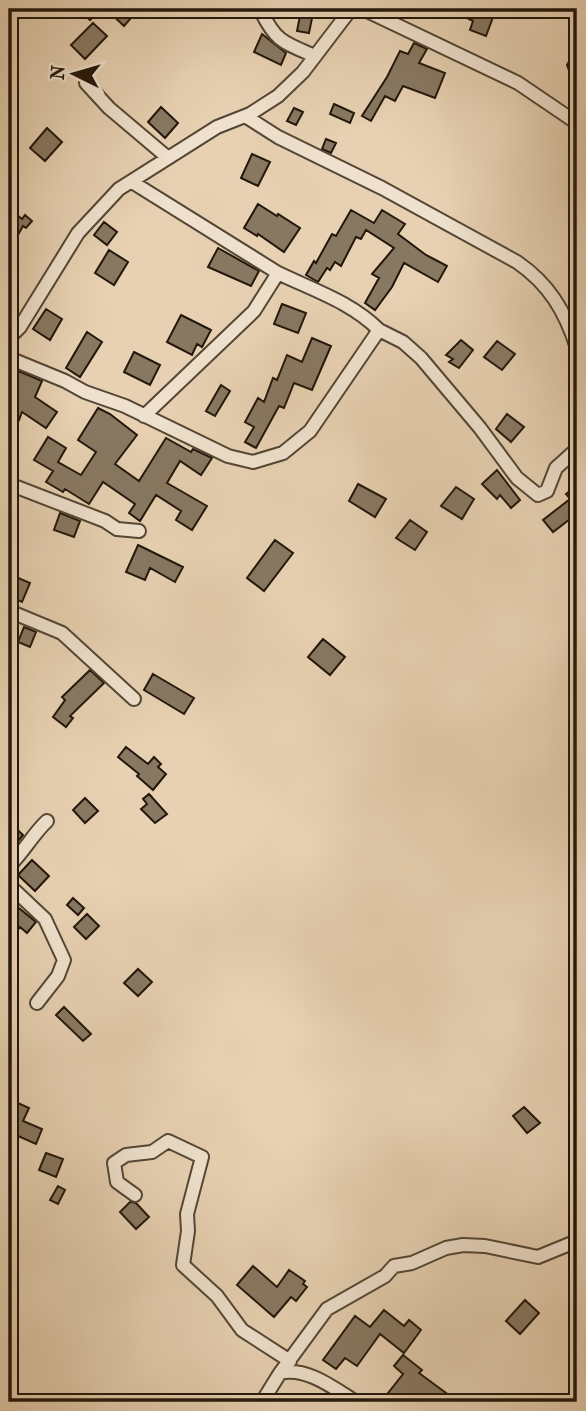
<svg xmlns="http://www.w3.org/2000/svg" width="586" height="1411" font-family="'IM FELL French Canon',serif">
  <style>
    .building { fill: #887862; stroke: #22170b; stroke-width: 2 }
    .lines { fill: none; stroke-linecap: round; stroke-linejoin: round }
    .minor-casing { stroke: #534635; stroke-width: 16 }
    .minor { stroke: #efe1cd; stroke-width: 12 }
  </style>
  <rect width="100%" height="100%" fill="#e7d1b2"/>
  <filter id="stains"><feTurbulence type="fractalNoise" baseFrequency=".00286" numOctaves="4"/><feColorMatrix values="0 0 0 0 .2 0 0 0 0 .09 0 0 0 0 .02 0 0 0 .5 -.17"/></filter>
  <radialGradient id="worn" r=".72"><stop offset=".6" stop-color="#630" stop-opacity="0"/><stop offset="1" stop-color="#630" stop-opacity=".3"/></radialGradient>
  <path class="building" d="M 78,9 L 101,9 L 90,20 Z
    M 106,9 L 135,9 L 129,15 L 131,18 L 124,26 Z
    M 450,9 L 496,9 L 486,36 L 470,30 L 473,21 Z
    M 300,16 L 312,18 L 309,33 L 297,31 Z
    M 93,23 L 107,36 L 85,59 L 71,45 Z
    M 262,34 L 286,53 L 281,65 L 254,52 Z
    M 414,43 L 427,49 L 419,63 L 445,73 L 435,98 L 403,86 L 395,101 L 385,96 L 371,121 L 362,116 L 387,77 L 400,51 L 408,54 Z
    M 577,47 L 577,91 L 567,65 Z
    M 334,104 L 354,113 L 350,123 L 330,114 Z
    M 161,107 L 178,123 L 165,138 L 148,122 Z
    M 294,108 L 303,112 L 296,125 L 287,121 Z
    M 47,128 L 62,142 L 45,161 L 30,148 Z
    M 326,139 L 336,143 L 331,153 L 322,149 Z
    M 252,154 L 270,162 L 258,186 L 241,178 Z
    M 258,204 L 277,216 L 278,214 L 300,228 L 284,252 L 258,234 L 257,236 L 244,228 Z
    M 351,210 L 374,223 L 382,210 L 405,224 L 398,234 L 426,255 L 447,266 L 438,282 L 404,263 L 392,287 L 375,310 L 365,303 L 379,278 L 372,274 L 394,248 L 366,230 L 361,239 L 356,237 L 341,266 L 335,262 L 330,270 L 327,268 L 318,282 L 306,275 L 314,261 L 316,263 L 332,234 L 336,236 Z
    M 17,215 L 22,219 L 25,215 L 32,221 L 26,228 L 23,226 L 19,233 L 17,231 L 9,242 L 9,226 Z
    M 104,222 L 117,232 L 107,245 L 94,235 Z
    M 218,248 L 259,271 L 251,286 L 208,267 Z
    M 109,250 L 128,262 L 114,285 L 95,273 Z
    M 282,304 L 306,313 L 298,333 L 274,324 Z
    M 46,309 L 62,319 L 50,340 L 33,329 Z
    M 181,315 L 211,330 L 202,347 L 197,344 L 192,355 L 167,342 Z
    M 87,332 L 102,342 L 80,377 L 66,368 Z
    M 312,338 L 331,346 L 312,390 L 294,383 L 284,408 L 279,406 L 256,448 L 245,442 L 254,427 L 245,422 L 258,398 L 264,402 L 273,378 L 277,380 L 287,355 L 302,362 Z
    M 461,340 L 473,350 L 459,368 L 449,362 L 453,359 L 446,355 Z
    M 497,341 L 515,354 L 502,370 L 484,357 Z
    M 134,352 L 160,365 L 150,385 L 124,372 Z
    M 9,367 L 42,381 L 35,397 L 57,412 L 46,428 L 22,412 L 19,420 L 9,415 Z
    M 221,385 L 230,391 L 215,416 L 206,411 Z
    M 98,408 L 110,414 L 137,435 L 115,464 L 139,481 L 166,438 L 191,452 L 193,449 L 212,458 L 201,475 L 180,461 L 167,483 L 207,506 L 192,530 L 176,520 L 181,511 L 156,495 L 140,521 L 129,513 L 135,504 L 103,482 L 89,504 L 65,489 L 63,492 L 46,482 L 53,471 L 34,460 L 48,437 L 66,448 L 58,462 L 81,475 L 96,452 L 78,440 Z
    M 507,414 L 524,427 L 511,442 L 496,429 Z
    M 497,470 L 520,500 L 511,508 L 500,495 L 497,499 L 482,484 Z
    M 358,484 L 386,499 L 375,517 L 349,501 Z
    M 577,486 L 577,509 L 576,507 L 571,511 L 574,516 L 553,532 L 543,520 L 570,499 L 566,494 Z
    M 456,487 L 474,499 L 462,519 L 441,506 Z
    M 60,513 L 80,521 L 74,537 L 54,530 Z
    M 410,520 L 427,532 L 415,550 L 396,538 Z
    M 275,540 L 293,553 L 264,591 L 247,578 Z
    M 138,545 L 183,567 L 175,582 L 150,568 L 145,580 L 126,572 Z
    M 9,574 L 30,583 L 22,602 L 9,596 Z
    M 24,627 L 36,632 L 30,647 L 18,642 Z
    M 323,639 L 345,657 L 330,675 L 308,657 Z
    M 90,670 L 104,683 L 70,716 L 73,718 L 66,727 L 53,717 L 65,700 L 62,697 Z
    M 153,674 L 194,698 L 184,714 L 144,690 Z
    M 126,747 L 148,764 L 154,757 L 161,764 L 158,767 L 166,774 L 153,790 L 137,776 L 139,774 L 118,757 Z
    M 149,794 L 167,814 L 155,823 L 141,809 L 147,804 L 143,799 Z
    M 85,798 L 98,811 L 85,823 L 73,810 Z
    M 9,822 L 23,835 L 9,852 Z
    M 32,860 L 49,876 L 35,891 L 18,875 Z
    M 73,898 L 84,908 L 78,915 L 67,905 Z
    M 9,900 L 36,922 L 27,933 L 20,927 L 9,940 Z
    M 87,914 L 99,926 L 86,939 L 74,927 Z
    M 138,969 L 152,982 L 138,996 L 124,983 Z
    M 64,1007 L 91,1034 L 83,1041 L 56,1015 Z
    M 11,1100 L 29,1108 L 23,1121 L 42,1129 L 36,1144 L 9,1132 L 9,1105 Z
    M 524,1107 L 540,1123 L 527,1133 L 513,1116 Z
    M 46,1153 L 63,1159 L 56,1177 L 39,1170 Z
    M 58,1186 L 65,1190 L 58,1204 L 50,1200 Z
    M 130,1202 L 136,1203 L 149,1217 L 136,1229 L 120,1212 Z
    M 253,1266 L 277,1287 L 289,1270 L 305,1281 L 303,1284 L 307,1287 L 296,1301 L 291,1297 L 274,1317 L 237,1285 Z
    M 525,1300 L 539,1313 L 520,1334 L 506,1321 Z
    M 384,1310 L 404,1326 L 409,1320 L 421,1330 L 404,1353 L 380,1334 L 357,1366 L 345,1358 L 336,1369 L 323,1360 L 355,1316 L 370,1327 Z
    M 403,1355 L 422,1370 L 419,1373 L 450,1396 L 445,1402 L 381,1402 L 403,1374 L 394,1366 Z"/>
  <g class="lines">
    <defs>
      <path id="minor" d="M 363,9 L 518,83 L 577,123
        M 261,11 C 276,42 284,43 315,56
        M 86,83 L 109,108 L 167,157
        M 245,116 L 278,137 L 382,188 L 517,262 C 549,284 565,311 577,348
        M 132,182 L 278,273
        M 379,330 L 403,342 L 421,358 L 480,428 L 517,478 L 538,495 L 547,491 L 556,468 L 577,449
        M 9,338 L 20,327 L 78,233 L 119,189 L 217,127 L 250,114 L 278,96 L 303,72 L 351,9
        M 9,358 L 65,381 L 85,392 L 125,406 L 228,456 L 253,462 L 283,453 L 310,431 L 379,330 C 351,302 313,290 278,273 L 254,311 L 144,416
        M 9,484 L 105,521 L 117,529 L 139,531
        M 9,611 L 62,633 L 134,699
        M 9,866 C 24,852 32,835 47,821
        M 9,885 L 45,919 L 64,960 L 58,976 L 37,1003
        M 135,1195 L 117,1182 L 114,1163 L 126,1155 L 152,1152 L 168,1141 L 202,1157 L 187,1214 L 188,1231 L 183,1265 L 217,1296 L 242,1330 L 290,1361
        M 280,1373 L 327,1309 L 385,1276 L 394,1266 L 412,1263 L 446,1248 L 463,1245 L 485,1246 L 538,1257 L 577,1241
        M 262,1402 L 280,1373 C 306,1366 335,1389 356,1402"/>
    </defs>
    <use href="#minor" class="minor-casing"/>
    <use href="#minor" class="minor"/>
  </g>
  <rect width="586" height="1411" fill="none" stroke="#e7d1b2" stroke-width="35"/>
  <rect x="10" y="10" width="565" height="1390" fill="none" stroke="#22170b" stroke-width="3.5"/>
  <rect x="18" y="18" width="551" height="1376" fill="none" stroke="#22170b" stroke-width="2"/>
  <g transform="translate(74 74) rotate(275)" stroke="#efe1cd" stroke-width="5" paint-order="stroke">
  <path d="M0-5L12 26L0 18L-12 26Z" fill="#22170b"/>
  <text y="-10" font-size="19" font-weight="bold" text-anchor="middle" fill="#22170b">N</text>
  </g>
  <rect width="100%" height="100%" filter="url(#stains)"/>
  <rect width="100%" height="100%" fill="url(#worn)"/>
</svg>
